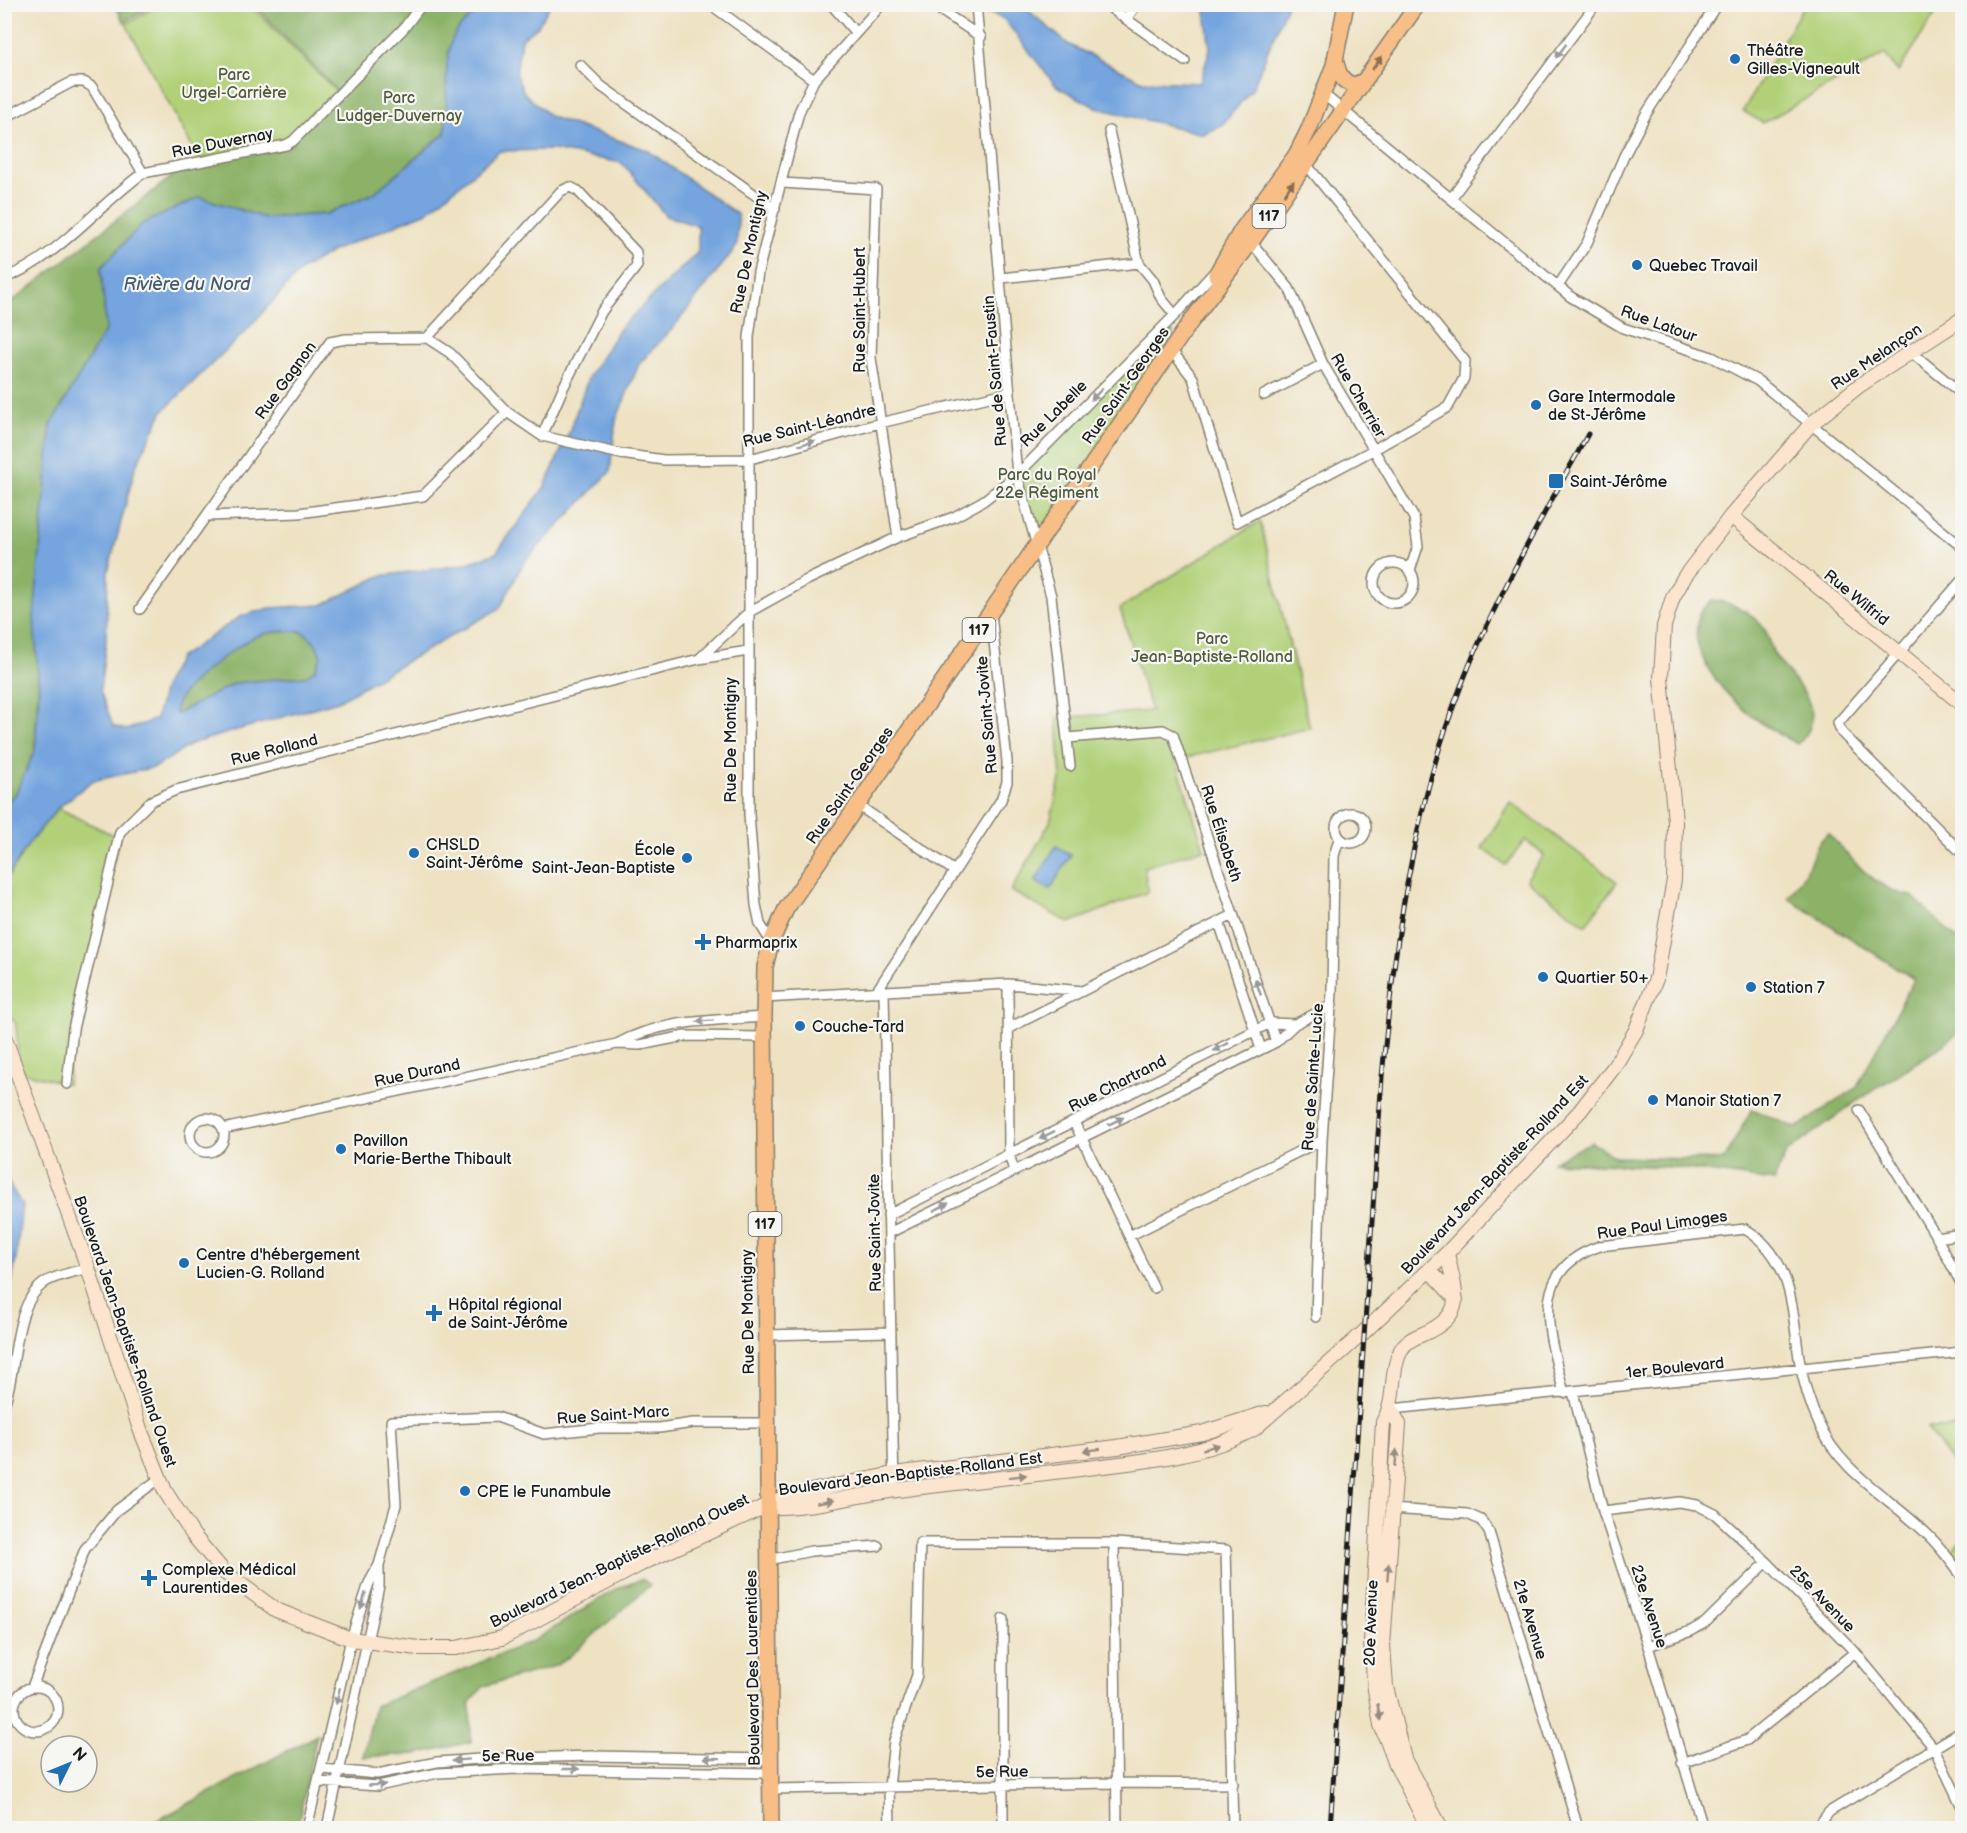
<svg xmlns="http://www.w3.org/2000/svg" width="1967" height="1833" font-family="'Balsamiq Sans',sans-serif">
  <style>
    .green { fill: #b1d077; stroke: #66764a; stroke-width: 1.5 }
    .forest { fill: #8cb268; stroke: #546742; stroke-width: 1.5 }
    .water { fill: #75a4de; stroke: #48607d; stroke-width: 1.5; fill-rule: evenodd }
    .lines { fill: none; stroke-linecap: round; stroke-linejoin: round }
    .street-casing { stroke: #857f70; stroke-width: 12 }
    .secondary-casing { stroke: #857f70; stroke-width: 16 }
    .primary-casing { stroke: #857f70; stroke-width: 18 }
    .street { stroke: #fff; stroke-width: 9 }
    .secondary { stroke: #fce5cf; stroke-width: 14 }
    .primary { stroke: #f7be87; stroke-width: 15 }
    .rail-casing { stroke: #1c1c1c; stroke-width: 5 }
    .rail { stroke: #f6f6f2; stroke-width: 3; stroke-dasharray: 9; stroke-linecap: butt }
    .oneway { fill: #999 }
    .oneway2 { fill: #8a6d52 }
    .oneway3 { fill: #978b7e }
    .poi-dot { fill: #1f6fb2; stroke: #f6f6f2; stroke-width: 2 }
    .labels { text-anchor: middle; stroke-width: 4.5; stroke-linejoin: round; paint-order: stroke }
    .shield { fill: #f6f6f2; stroke: #5d5d5c; stroke-width: 1.5 }
    .shield-label { font-size: 15px; font-weight: bold; fill: #1c1c1c }
    .poi-label { font-size: 16px; fill: #1c1c1c; stroke: #f6f6f2; text-anchor: start }
    .park-label { font-size: 16px; fill: #505b3c; stroke: #f6f6f2 }
    .street-label { font-size: 16px; fill: #1c1c1c; stroke: #f6f6f2 }
    .water-label { font-size: 18px; font-style: italic; fill: #445973; stroke: #f6f6f2 }
  </style>
  <rect width="100%" height="100%" fill="#f6f6f2"/>
  <filter id="ink" filterUnits="userSpaceOnUse"><feTurbulence type="fractalNoise" baseFrequency=".0167" numOctaves="2"/><feDisplacementMap in="SourceGraphic" scale="12" xChannelSelector="R" yChannelSelector="G"/><feConvolveMatrix kernelMatrix="1 2 1 2 8 2 1 2 1" color-interpolation-filters="sRGB"/></filter>
  <filter id="wash" filterUnits="userSpaceOnUse"><feTurbulence type="fractalNoise" baseFrequency=".008" numOctaves="4" result="noise"/><feDisplacementMap in="SourceGraphic" scale="24" xChannelSelector="R" yChannelSelector="G"/><feGaussianBlur stdDeviation="1.35" result="paint"/><feColorMatrix in="noise" values="0 0 0 0 0 0 0 0 0 0 0 0 0 0 0 0 0 1.4 0 .05"/><feComposite in="paint" operator="in"/></filter>
  <g filter="url(#wash)">
    <rect width="100%" height="100%" fill="#eee2c3"/>
    <path class="green" d="M 159,5 L 250,5 L 340,95 L 448,114 L 199,160 L 126,24 Z
      M 1804,5 L 1804,4 L 1941,5 L 1898,72 L 1885,54 L 1763,123 L 1743,111 Z
      M 1167,331 L 1173,332 L 1173,338 L 1037,545 L 1017,475 Z
      M 1260,521 L 1310,728 L 1176,760 L 1204,849 L 1144,867 L 1148,892 L 1069,923 L 1011,891 L 1050,822 L 1061,776 L 1057,718 L 1151,711 L 1120,608 Z
      M 1510,802 L 1617,882 L 1586,925 L 1526,880 L 1544,855 L 1525,840 L 1506,865 L 1482,848 Z
      M 58,808 L 119,838 L 73,1029 L 67,1084 L 19,1071 L 16,1024 L 5,1009 L 5,881 L 30,842 Z
      M 1962,1427 L 1962,1476 L 1927,1428 Z
      M 1962,1540 L 1962,1573 L 1947,1554 Z"/>
    <path class="forest" d="M 115,5 L 154,5 L 124,22 Z
      M 254,5 L 485,5 L 456,32 L 445,133 L 374,193 L 326,214 L 265,218 L 200,197 L 101,268 L 106,329 L 51,425 L 35,751 L 15,795 L 5,803 L 5,307 L 188,164 L 286,145 L 340,94 Z
      M 1712,600 C 1734,603 1754,612 1766,632 C 1770,639 1770,647 1774,654 C 1791,682 1834,710 1798,744 C 1757,725 1708,687 1697,641 C 1695,632 1698,622 1699,613 Z
      M 300,631 C 313,637 317,644 321,657 L 315,670 L 306,676 L 235,683 L 176,714 C 168,694 236,645 255,637 C 268,631 286,631 300,631 Z
      M 1828,833 C 1849,857 1878,892 1912,896 L 1962,944 L 1962,1030 L 1939,1048 L 1854,1103 L 1786,1153 L 1774,1181 L 1672,1167 L 1552,1162 L 1591,1142 L 1616,1157 L 1724,1160 L 1752,1109 L 1796,1128 L 1856,1088 L 1914,979 L 1788,898 L 1806,872 L 1818,844 Z
      M 642,1579 L 650,1585 L 569,1657 L 555,1666 L 484,1686 L 470,1702 L 471,1742 L 416,1754 L 363,1757 L 375,1706 L 535,1640 L 614,1590 Z
      M 317,1735 L 297,1828 L 143,1828 Z"/>
    <path class="water" d="M 485,5 L 550,5 L 538,26 L 521,39 L 516,75 L 525,94 L 551,117 L 647,150 L 738,215 L 737,246 L 673,328 L 639,364 L 616,420 L 610,472 L 524,562 L 500,608 L 338,701 L 193,743 L 156,767 L 92,781 L 58,808 L 30,842 L 5,881 L 5,803 L 15,795 L 35,751 L 39,690 L 34,618 L 51,425 L 106,329 L 101,268 L 142,224 L 200,197 L 265,218 L 326,214 L 374,193 L 445,133 C 450,105 440,52 457,31 C 464,21 476,13 485,5 ZM 553,150 L 622,163 L 666,216 L 698,226 L 698,252 L 621,327 L 589,376 L 570,430 L 544,488 L 496,553 L 462,565 L 380,576 L 322,605 L 270,608 L 241,616 L 179,658 L 165,684 L 156,719 L 126,730 L 113,726 L 100,690 L 106,642 L 108,572 L 135,468 L 163,411 L 244,333 L 301,270 L 335,250 L 427,212 L 500,151 ZM 300,631 C 313,637 317,644 321,657 L 315,670 L 306,676 L 235,683 L 176,714 C 168,694 237,645 255,637 C 268,631 286,631 300,631 Z
      M 971,5 L 1022,5 L 1068,44 L 1143,81 L 1200,83 L 1210,48 L 1204,5 L 1287,5 L 1252,89 L 1222,125 L 1203,134 L 1097,108 L 1056,86 L 1004,19 Z
      M 1056,846 L 1071,855 L 1050,890 L 1035,881 Z
      M 5,1166 L 9,1184 L 22,1205 L 16,1259 L 5,1321 Z"/>
  </g>
  <g filter="url(#ink)">
    <g class="lines">
      <defs>
        <path id="street" d="M 710,4 L 814,80
          M 831,4 L 856,33
          M 931,4 L 981,37
          M 976,4 L 1017,475 L 1051,596 L 1070,766
          M 1105,4 L 1185,61
          M 1126,19 L 1137,4
          M 580,65 L 601,86 L 775,209
          M 1323,94 L 1571,297 L 1623,328 L 1712,357 L 1758,381 L 1962,547
          M 4,118 L 72,82 L 84,82 L 92,87 L 143,173
          M 1109,131 L 1139,263 L 1153,280 L 1161,298 L 1175,315
          M 782,183 L 876,189 L 871,358 L 898,537
          M 1452,197 L 1596,4
          M 1251,242 L 1289,288 L 1323,364 L 1414,518 L 1418,546 L 1410,570
          M 4,278 C 53,262 101,203 143,173 L 286,145 L 293,141 L 404,28 L 422,4
          M 1001,278 L 1139,263
          M 1558,286 L 1587,243 L 1624,156 L 1646,114 L 1717,4
          M 427,338 L 561,191 L 570,187 L 578,191 L 636,252 L 637,266 L 602,311 L 563,388 L 542,436
          M 1171,350 L 1193,378 L 1237,522 L 1373,450 L 1448,407 L 1464,378 L 1465,361 L 1306,164
          M 1911,352 L 1962,394
          M 1264,395 L 1323,364
          M 206,516 L 299,513 L 423,496 L 507,412
          M1374 583a20 20 0 1 1 40 0a20 20 0 1 1-40 0Z
          M 1962,580 L 1838,723 L 1842,733 L 1962,853
          M 140,609 L 330,342 L 346,339 L 427,338 L 450,353 L 507,412 L 542,436 L 621,454 L 664,460 L 750,459 L 880,423 L 1010,392
          M 699,659 L 748,651
          M 1067,738 L 1163,730 L 1173,735 L 1276,1042
          M 856,804 L 953,870
          M1336 828a15 15 0 1 1 30 0a15 15 0 1 1-30 0Z
          M 1219,922 L 1261,1049
          M 771,942 L 760,924 L 756,905 L 749,814 L 749,337 L 758,272 L 799,112 L 814,80 L 882,4
          M 1008,984 L 1009,1154 L 1014,1171
          M 884,991 L 894,1490
          M 876,992 L 1001,800 L 1007,782 L 1007,761 L 991,614
          M 764,998 L 1008,984 L 1082,991
          M 1009,1028 L 1233,915
          M 617,1044 C 661,1019 714,1021 764,1017
          M 67,1084 L 73,1029 L 120,832 L 151,801 L 176,790 L 699,659 L 749,612 L 805,581 L 898,537 L 954,517 L 983,501 L 1017,475 L 1175,315 L 1216,270
          M 1859,1110 L 1937,1238 L 1962,1285
          M190 1135a17 17 0 1 1 34 0a17 17 0 1 1-34 0Z
          M 1074,1122 L 1154,1288
          M 223,1129 L 617,1044 L 640,1045 L 685,1036 L 764,1037
          M 888,1215 L 1270,1023 L 1295,1024
          M 889,1233 L 1276,1042 L 1295,1024 L 1332,1005
          M 1129,1236 L 1322,1140
          M 1937,1238 L 1962,1234
          M 1316,1317 L 1322,1140 L 1332,993 L 1334,856 L 1339,839
          M 765,1335 L 890,1332
          M 1573,1392 L 1603,1511 L 1648,1646 L 1703,1828
          M 1564,1393 C 1550,1337 1525,1271 1600,1246 L 1745,1229 C 1793,1257 1792,1310 1799,1358 C 1803,1381 1809,1403 1819,1424 C 1840,1473 1894,1500 1930,1537 C 1942,1549 1952,1563 1962,1576
          M 4,1405 C 18,1368 12,1306 44,1283 C 55,1275 75,1272 88,1268
          M 1391,1409 L 1962,1352
          M 1390,1509 L 1467,1514 L 1481,1520 L 1489,1532 L 1578,1828
          M 1603,1511 L 1679,1502 L 1697,1505 L 1715,1514 L 1767,1562 L 1855,1652 L 1934,1748 L 1962,1807
          M 1114,1543 L 1117,1828
          M 768,1560 L 811,1551 L 878,1546
          M 1003,1619 L 1003,1828
          M 1648,1646 L 1691,1631 L 1705,1623 L 1767,1562
          M14 1709a22 22 0 1 1 44 0a22 22 0 1 1-44 0Z
          M 32,1687 L 85,1549 L 117,1510 L 159,1479
          M 1682,1763 L 1747,1740 L 1855,1652
          M 322,1769 L 377,1774 L 437,1762 L 480,1759 L 592,1756 L 771,1759
          M 319,1782 L 378,1786 L 438,1773 L 516,1769 L 771,1773
          M 771,1789 L 1116,1783 L 1233,1784
          M 307,1828 L 351,1639 L 369,1583 L 379,1565 L 396,1505 L 391,1421 L 497,1417 L 544,1434 L 599,1428 L 659,1428 L 693,1423 L 767,1423
          M 327,1828 L 379,1586 L 379,1567
          M 890,1828 L 889,1787 L 894,1741 L 917,1675 L 920,1543 L 1114,1543 L 1226,1550 L 1233,1828
          M 1821,1828 L 1820,1824 L 1829,1812 L 1962,1731"/>
        <path id="secondary" d="M 1731,516 L 1962,704
          M 4,1036 L 88,1268 L 140,1429 L 165,1491 L 193,1535 L 224,1572 L 276,1610 L 351,1639 L 418,1648 L 456,1648 L 502,1638 L 641,1564 L 787,1496 L 893,1474 L 1117,1447 L 1202,1433 L 1266,1413
          M 1430,1271 L 1456,1299
          M 1391,1409 L 1399,1424 L 1383,1645 L 1386,1687 L 1404,1759 L 1441,1828
          M 767,1507 C 811,1509 853,1495 897,1490 C 960,1482 1024,1476 1087,1468 C 1143,1461 1203,1456 1254,1429 L 1363,1333 L 1447,1253 L 1580,1111 L 1614,1067 L 1636,1030 L 1656,979 L 1674,880 L 1675,821 L 1661,678 L 1664,626 L 1673,597 L 1685,576 L 1731,516 L 1811,424 L 1860,385 L 1962,319
          M 1428,1828 L 1395,1762 L 1381,1725 L 1375,1690 L 1371,1643 L 1383,1422 C 1397,1400 1389,1373 1401,1350 C 1405,1342 1415,1337 1423,1334 C 1468,1314 1455,1294 1447,1253"/>
        <path id="primary" d="M 1335,59 C 1338,72 1341,83 1355,85 L 1364,81
          M 1216,275 L 1241,231 L 1296,155 L 1309,129 L 1334,65 L 1346,4
          M 771,1828 L 764,1017 L 765,967 L 771,942 L 786,909 L 1192,320 L 1251,242 L 1418,4"/>
      </defs>
      <use href="#street" class="street-casing"/>
      <use href="#secondary" class="secondary-casing"/>
      <use href="#primary" class="primary-casing"/>
      <use href="#street" class="street"/>
      <use href="#secondary" class="secondary"/>
      <use href="#primary" class="primary"/>
      <defs>
        <path id="rail" d="M 1330,1828 L 1382,1077 C 1394,946 1413,809 1461,686 C 1495,598 1543,516 1588,434"/>
      </defs>
      <use href="#rail" class="rail-casing"/>
      <use href="#rail" class="rail"/>
    </g>
    <defs><path id="oneway-solid" d="M-6-.8H1V-3.2L6.5 0L1 3.2V.8H-6Z" transform="scale(1.5)"/></defs>
    <g class="oneway">
      <use href="#oneway-solid" transform="translate(1561 51) rotate(127)"/>
      <use href="#oneway-solid" transform="translate(1097 394) rotate(135)"/>
      <use href="#oneway-solid" transform="translate(807 443) rotate(-15)"/>
      <use href="#oneway-solid" transform="translate(1258 987) rotate(-109)"/>
      <use href="#oneway-solid" transform="translate(705 1021) rotate(176)"/>
      <use href="#oneway-solid" transform="translate(1221 1047) rotate(153)"/>
      <use href="#oneway-solid" transform="translate(1116 1121) rotate(-26)"/>
      <use href="#oneway-solid" transform="translate(1047 1135) rotate(153)"/>
      <use href="#oneway-solid" transform="translate(941 1207) rotate(-27)"/>
      <use href="#oneway-solid" transform="translate(363 1601) rotate(108)"/>
      <use href="#oneway-solid" transform="translate(338 1696) rotate(103)"/>
      <use href="#oneway-solid" transform="translate(712 1758) rotate(-179)"/>
      <use href="#oneway-solid" transform="translate(461 1760) rotate(176)"/>
      <use href="#oneway-solid" transform="translate(571 1769)"/>
      <use href="#oneway-solid" transform="translate(377 1785) rotate(-3)"/>
    </g>
    <g class="oneway2">
      <use href="#oneway-solid" transform="translate(1377 63) rotate(-54)"/>
      <use href="#oneway-solid" transform="translate(1289 188) rotate(-55)"/>
    </g>
    <g class="oneway3">
      <use href="#oneway-solid" transform="translate(1211 1447) rotate(-17)"/>
      <use href="#oneway-solid" transform="translate(1092 1450) rotate(173)"/>
      <use href="#oneway-solid" transform="translate(1396 1458) rotate(-86)"/>
      <use href="#oneway-solid" transform="translate(1018 1476) rotate(-7)"/>
      <use href="#oneway-solid" transform="translate(825 1502) rotate(-10)"/>
      <use href="#oneway-solid" transform="translate(1388 1572) rotate(-86)"/>
      <use href="#oneway-solid" transform="translate(1379 1712) rotate(79)"/>
    </g>
  </g>
  <g class="poi-dot">
    <circle cx="1735" cy="59" r="6"/>
    <circle cx="1637" cy="265" r="6"/>
    <circle cx="1536" cy="405" r="6"/>
    <rect x="1548" y="473" width="16" height="16" rx="3"/>
    <circle cx="414" cy="853" r="6"/>
    <circle cx="687" cy="858" r="6"/>
    <path d="M700 933h6v6h6v6h-6v6h-6v-6h-6v-6h6z"/>
    <circle cx="1543" cy="977" r="6"/>
    <circle cx="1751" cy="987" r="6"/>
    <circle cx="800" cy="1026" r="6"/>
    <circle cx="1653" cy="1100" r="6"/>
    <circle cx="341" cy="1149" r="6"/>
    <circle cx="184" cy="1263" r="6"/>
    <path d="M431 1304h6v6h6v6h-6v6h-6v-6h-6v-6h6z"/>
    <circle cx="465" cy="1491" r="6"/>
    <path d="M146 1569h6v6h6v6h-6v6h-6v-6h-6v-6h6z"/>
  </g>
  <g class="labels">
    <g class="shield">
      <rect x="1252.5" y="204" width="33" height="24" rx="4.5"/>
      <rect x="962.5" y="618" width="33" height="24" rx="4.5"/>
      <rect x="748.5" y="1212" width="33" height="24" rx="4.5"/>
    </g>
    <g class="shield-label">
      <text x="1269" y="221">117</text>
      <text x="979" y="635">117</text>
      <text x="765" y="1229">117</text>
    </g>
    <g class="poi-label">
      <text x="1747" y="56">Théâtre<tspan x="1747" dy="18">Gilles-Vigneault</tspan></text>
      <text x="1649" y="271">Quebec Travail</text>
      <text x="1548" y="402">Gare Intermodale<tspan x="1548" dy="18">de St-Jérôme</tspan></text>
      <text x="1570" y="487">Saint-Jérôme</text>
      <text x="426" y="850">CHSLD<tspan x="426" dy="18">Saint-Jérôme</tspan></text>
      <text x="675" y="855" text-anchor="end">École<tspan x="675" dy="18">Saint-Jean-Baptiste</tspan></text>
      <text x="715" y="948">Pharmaprix</text>
      <text x="1555" y="983">Quartier 50+</text>
      <text x="1763" y="993">Station 7</text>
      <text x="812" y="1032">Couche-Tard</text>
      <text x="1665" y="1106">Manoir Station 7</text>
      <text x="353" y="1146">Pavillon<tspan x="353" dy="18">Marie-Berthe Thibault</tspan></text>
      <text x="196" y="1260">Centre d'hébergement<tspan x="196" dy="18">Lucien-G. Rolland</tspan></text>
      <text x="448" y="1310">Hôpital régional<tspan x="448" dy="18">de Saint-Jérôme</tspan></text>
      <text x="477" y="1497">CPE le Funambule</text>
      <text x="162" y="1575">Complexe Médical<tspan x="162" dy="18">Laurentides</tspan></text>
    </g>
    <g class="park-label">
      <text x="234" y="80">Parc<tspan x="234" dy="18">Urgel-Carrière</tspan></text>
      <text x="399" y="103">Parc<tspan x="399" dy="18">Ludger-Duvernay</tspan></text>
      <text x="1047" y="480">Parc du Royal<tspan x="1047" dy="18">22e Régiment</tspan></text>
      <text x="1212" y="644">Parc<tspan x="1212" dy="18">Jean-Baptiste-Rolland</tspan></text>
    </g>
    <g class="street-label">
      <text transform="translate(222 142) rotate(-11)" y="6">Rue Duvernay</text>
      <text transform="translate(748 252) rotate(-78)" y="6">Rue De Montigny</text>
      <text transform="translate(859 310) rotate(-90)" y="6">Rue Saint-Hubert</text>
      <text transform="translate(1659 323) rotate(20)" y="6">Rue Latour</text>
      <text transform="translate(1876 356) rotate(-34)" y="6">Rue Melançon</text>
      <text transform="translate(994 371) rotate(-95)" y="6">Rue de Saint-Faustin</text>
      <text transform="translate(285 380) rotate(-54)" y="6">Rue Gagnon</text>
      <text transform="translate(1125 385) rotate(-55)" y="6">Rue Saint-Georges</text>
      <text transform="translate(1359 395) rotate(60)" y="6">Rue Cherrier</text>
      <text transform="translate(1053 413) rotate(-45)" y="6">Rue Labelle</text>
      <text transform="translate(809 425) rotate(-14)" y="6">Rue Saint-Léandre</text>
      <text transform="translate(1857 597) rotate(39)" y="6">Rue Wilfrid</text>
      <text transform="translate(986 715) rotate(-95)" y="6">Rue Saint-Jovite</text>
      <text transform="translate(730 740) rotate(-90)" y="6">Rue De Montigny</text>
      <text transform="translate(274 749) rotate(-14)" y="6">Rue Rolland</text>
      <text transform="translate(849 785) rotate(-55)" y="6">Rue Saint-Georges</text>
      <text transform="translate(1222 833) rotate(72)" y="6">Rue Élisabeth</text>
      <text transform="translate(417 1072) rotate(-12)" y="6">Rue Durand</text>
      <text transform="translate(1312 1077) rotate(-86)" y="6">Rue de Sainte-Lucie</text>
      <text transform="translate(1117 1083) rotate(-27)" y="6">Rue Chartrand</text>
      <text transform="translate(1494 1174) rotate(-47)" y="6">Boulevard Jean-Baptiste-Rolland Est</text>
      <text transform="translate(1662 1224) rotate(-8)" y="6">Rue Paul Limoges</text>
      <text transform="translate(874 1233) rotate(-91)" y="6">Rue Saint-Jovite</text>
      <text transform="translate(747 1312) rotate(-91)" y="6">Rue De Montigny</text>
      <text transform="translate(126 1331) rotate(71)" y="6">Boulevard Jean-Baptiste-Rolland Ouest</text>
      <text transform="translate(1675 1367) rotate(-6)" y="6">1er Boulevard</text>
      <text transform="translate(613 1414) rotate(-4)" y="6">Rue Saint-Marc</text>
      <text transform="translate(910 1473) rotate(-7)" y="6">Boulevard Jean-Baptiste-Rolland Est</text>
      <text transform="translate(619 1560) rotate(-26)" y="6">Boulevard Jean-Baptiste-Rolland Ouest</text>
      <text transform="translate(1823 1598) rotate(46)" y="6">25e Avenue</text>
      <text transform="translate(1650 1606) rotate(72)" y="6">23e Avenue</text>
      <text transform="translate(1531 1619) rotate(73)" y="6">21e Avenue</text>
      <text transform="translate(1370 1623) rotate(-88)" y="6">20e Avenue</text>
      <text transform="translate(752 1668) rotate(-91)" y="6">Boulevard Des Laurentides</text>
      <text transform="translate(508 1755) rotate(-1)" y="6">5e Rue</text>
      <text transform="translate(1002 1771) rotate(-1)" y="6">5e Rue</text>
    </g>
    <g class="water-label">
      <text x="187" y="290">Rivière du Nord</text>
    </g>
  </g>
  <rect width="1967" height="1833" fill="none" stroke="#f6f6f2" stroke-width="24"/>
  <g transform="translate(69 1764) rotate(47)"><circle r="28" fill="#f6f6f2" stroke="#9f9f9c" stroke-width="1.5"/>
  <path d="M0-4.5L10 22L0 15L-10 22Z" fill="#1f6fb2"/>
  <text y="-9" font-size="16" font-weight="bold" text-anchor="middle" fill="#1c1c1c">N</text>
  </g>
</svg>
